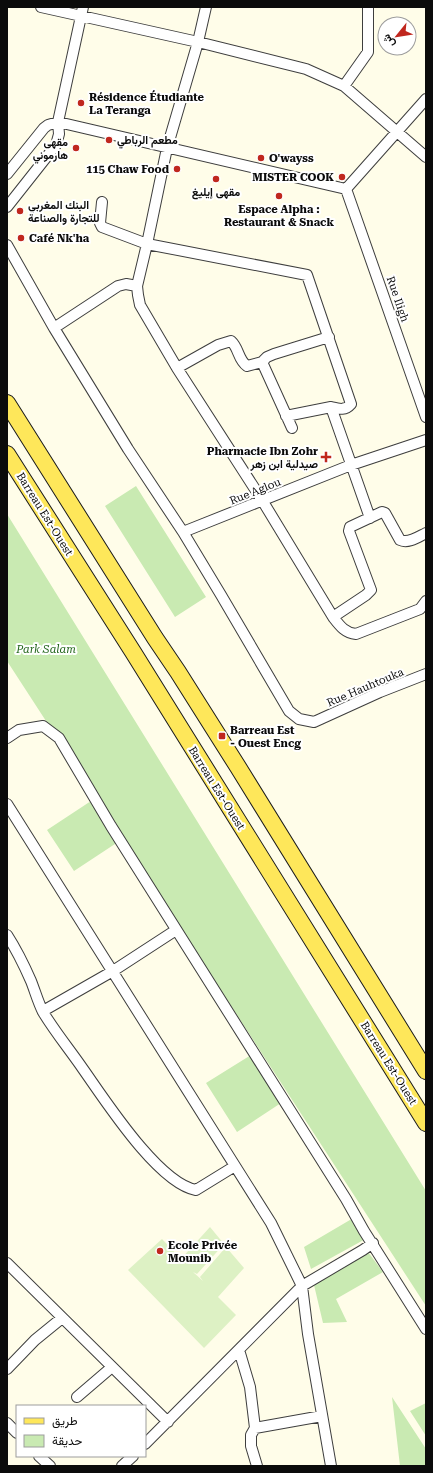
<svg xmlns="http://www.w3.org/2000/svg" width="433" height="1473" font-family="'Roboto Serif',Vazirmatn,serif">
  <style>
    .green { fill: #c9eab2 }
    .pitch { fill: #ddf1c4 }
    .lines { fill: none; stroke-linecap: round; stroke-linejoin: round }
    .street-casing { stroke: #3e3e3e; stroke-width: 12 }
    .primary-casing { stroke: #1c1c1c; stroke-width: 18 }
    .street { stroke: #fff; stroke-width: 10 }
    .primary { stroke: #fee75a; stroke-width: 16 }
    .poi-dot { fill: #c0271e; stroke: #fff; stroke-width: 1.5 }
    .labels { text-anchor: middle; stroke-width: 4; stroke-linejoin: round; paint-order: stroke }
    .poi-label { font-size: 11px; font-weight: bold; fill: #0b0b0b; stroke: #fff; text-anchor: start }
    .street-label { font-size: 11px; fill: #0b0b0b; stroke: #fff }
    .park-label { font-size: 11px; font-style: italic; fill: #21651a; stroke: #fff }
  </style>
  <rect width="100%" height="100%" fill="#fffde9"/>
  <path class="green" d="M 136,486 L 206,597 L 175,617 L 105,506 Z
    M 7,514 L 426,1191 L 426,1306 L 7,661 Z
    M 91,801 L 118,842 L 74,871 L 47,830 Z
    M 251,1055 L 281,1103 L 237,1132 L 206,1083 Z
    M 355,1217 L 369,1237 L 311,1269 L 304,1247 Z
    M 368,1252 L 383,1272 L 336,1299 L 347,1322 L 323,1323 L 314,1285 Z
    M 392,1397 L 426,1449 L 426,1465 L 400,1466 Z
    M 426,1403 L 426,1436 L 410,1411 Z"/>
  <path class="pitch" d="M 210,1227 L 224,1244 L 197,1274 L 193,1272 L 203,1281 L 200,1277 L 226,1247 L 244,1268 L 218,1297 L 236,1315 L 204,1348 L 128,1270 L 162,1239 L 181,1259 Z"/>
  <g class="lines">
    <defs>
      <path id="street" d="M 41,7 L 198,42 L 306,69 L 344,86 L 426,157
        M 206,7 L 198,42 L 167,148 L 147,244 L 137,286 L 138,295 L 140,305 L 177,368 L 262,500 L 333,617 C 340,626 345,633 356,634 L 420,609 L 426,601
        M 344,86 L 368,52 L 368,7
        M 7,174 L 44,128 L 48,125 L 58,122 L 346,189
        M 346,189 L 426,417
        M 346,189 L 426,99
        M 102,202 L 100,223 L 102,227 L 147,244 L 307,275 L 351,404 C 345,411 339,409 331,407 L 370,518
        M 7,207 L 56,145 L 59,134 L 58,122 L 83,7
        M 7,245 L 54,328 L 128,449 L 183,532 L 221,595 L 289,711 L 299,719 L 314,722 L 380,692 L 426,674
        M 54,328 L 118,286 L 126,284 L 137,286
        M 177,368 L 218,345 L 231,341 C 239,348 238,360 247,366 L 262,362
        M 286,416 L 331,407
        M 292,428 L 262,362 L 267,357 L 274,354 L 329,337
        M 183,532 L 351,465 L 426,440
        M 333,617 L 366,595 L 371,590 L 349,531 L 350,527 L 382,512 L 385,513 L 400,540 C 408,544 418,537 426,533
        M 7,738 L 19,730 L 43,726 L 59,738 L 111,826 L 346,1199 L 364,1231 L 426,1329
        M 7,804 L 271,1223 L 302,1286 L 308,1334 L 331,1466
        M 7,935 C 16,949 24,965 31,981 C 35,991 38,1002 43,1012 C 55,1032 70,1050 83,1069 C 105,1100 158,1183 196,1190 L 235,1166
        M 43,1011 L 113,971 L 176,930
        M 7,1263 L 168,1422
        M 239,1350 L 250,1387 L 255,1428 L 251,1435 L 251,1446 L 257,1466
        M 7,1369 L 35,1340 L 62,1318
        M 77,1397 L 112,1367
        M 7,1423 L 17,1433
        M 255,1428 L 322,1416
        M 145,1444 L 302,1286 L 363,1250 L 373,1243
        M 39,1456 L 50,1466
        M 122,1466 L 133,1456"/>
      <path id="primary" d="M 7,403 L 155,638 L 178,672 L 238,767 L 426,1071
        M 7,454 L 133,652 L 426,1123"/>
    </defs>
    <use href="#street" class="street-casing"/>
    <use href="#primary" class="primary-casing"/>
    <use href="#street" class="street"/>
    <use href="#primary" class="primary"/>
  </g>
  <g class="poi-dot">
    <circle cx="81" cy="103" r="4"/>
    <circle cx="109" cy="140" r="4"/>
    <circle cx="76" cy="148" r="4"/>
    <circle cx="261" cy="158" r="4"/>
    <circle cx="177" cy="169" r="4"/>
    <circle cx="342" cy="177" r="4"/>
    <circle cx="216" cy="179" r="4"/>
    <circle cx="279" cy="196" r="4"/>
    <circle cx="20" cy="211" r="4"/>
    <circle cx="21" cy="238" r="4"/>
    <path d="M324 451h4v4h4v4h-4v4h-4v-4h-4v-4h4z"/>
    <rect x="218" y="732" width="8" height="8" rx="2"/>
    <circle cx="160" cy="1251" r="4"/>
  </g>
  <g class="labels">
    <g class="poi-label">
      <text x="89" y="101">Résidence Étudiante<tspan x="89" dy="13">La Teranga</tspan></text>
      <text x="117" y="144">مطعم الرباطي</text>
      <text x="68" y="146" text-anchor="end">مقهى<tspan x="68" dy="13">هارموني</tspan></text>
      <text x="269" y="162">O'wayss</text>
      <text x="169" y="173" text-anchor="end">115 Chaw Food</text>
      <text x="334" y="181" text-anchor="end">MISTER COOK</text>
      <text x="216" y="196" text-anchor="middle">مقهى إيليغ</text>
      <text x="28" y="209">البنك المغربي<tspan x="28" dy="13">للتجارة والصناعة</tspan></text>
      <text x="279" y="213" text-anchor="middle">Espace Alpha :<tspan x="279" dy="13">Restaurant &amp; Snack</tspan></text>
      <text x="29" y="242">Café Nk'ha</text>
      <text x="318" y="455" text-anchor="end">Pharmacie Ibn Zohr<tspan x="318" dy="13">صيدلية ابن زهر</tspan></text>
      <text x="230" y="734">Barreau Est<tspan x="230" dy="13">- Ouest Encg</tspan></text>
      <text x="168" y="1249">Ecole Privée<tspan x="168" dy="13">Mounib</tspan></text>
    </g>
    <g class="street-label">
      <text transform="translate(398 299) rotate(71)" y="4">Rue Iligh</text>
      <text transform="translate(255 491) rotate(-22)" y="4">Rue Aglou</text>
      <text transform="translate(45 514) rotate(58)" y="4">Barreau Est-Ouest</text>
      <text transform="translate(365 687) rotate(-23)" y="4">Rue Hauhtouka</text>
      <text transform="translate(217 788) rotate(58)" y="4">Barreau Est-Ouest</text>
      <text transform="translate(389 1063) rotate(58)" y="4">Barreau Est-Ouest</text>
    </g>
    <g class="park-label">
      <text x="46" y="653">Park Salam</text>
    </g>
  </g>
  <rect width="433" height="1473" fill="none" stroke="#0b0b0b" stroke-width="16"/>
  <rect x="16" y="1405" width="130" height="52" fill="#ffffff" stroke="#9d9d9d"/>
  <rect x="24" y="1418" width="20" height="6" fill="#fee75a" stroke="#9d9d9d"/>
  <text x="52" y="1425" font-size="12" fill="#0b0b0b">طريق</text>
  <rect x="24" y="1435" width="20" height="12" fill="#c9eab2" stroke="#9d9d9d"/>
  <text x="52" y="1445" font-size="12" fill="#0b0b0b">حديقة</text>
  <g transform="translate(397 36) rotate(240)"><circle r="19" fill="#ffffff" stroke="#9d9d9d"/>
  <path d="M0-3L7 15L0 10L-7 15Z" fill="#c0271e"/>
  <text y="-6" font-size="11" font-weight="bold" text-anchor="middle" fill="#0b0b0b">ش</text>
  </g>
</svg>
